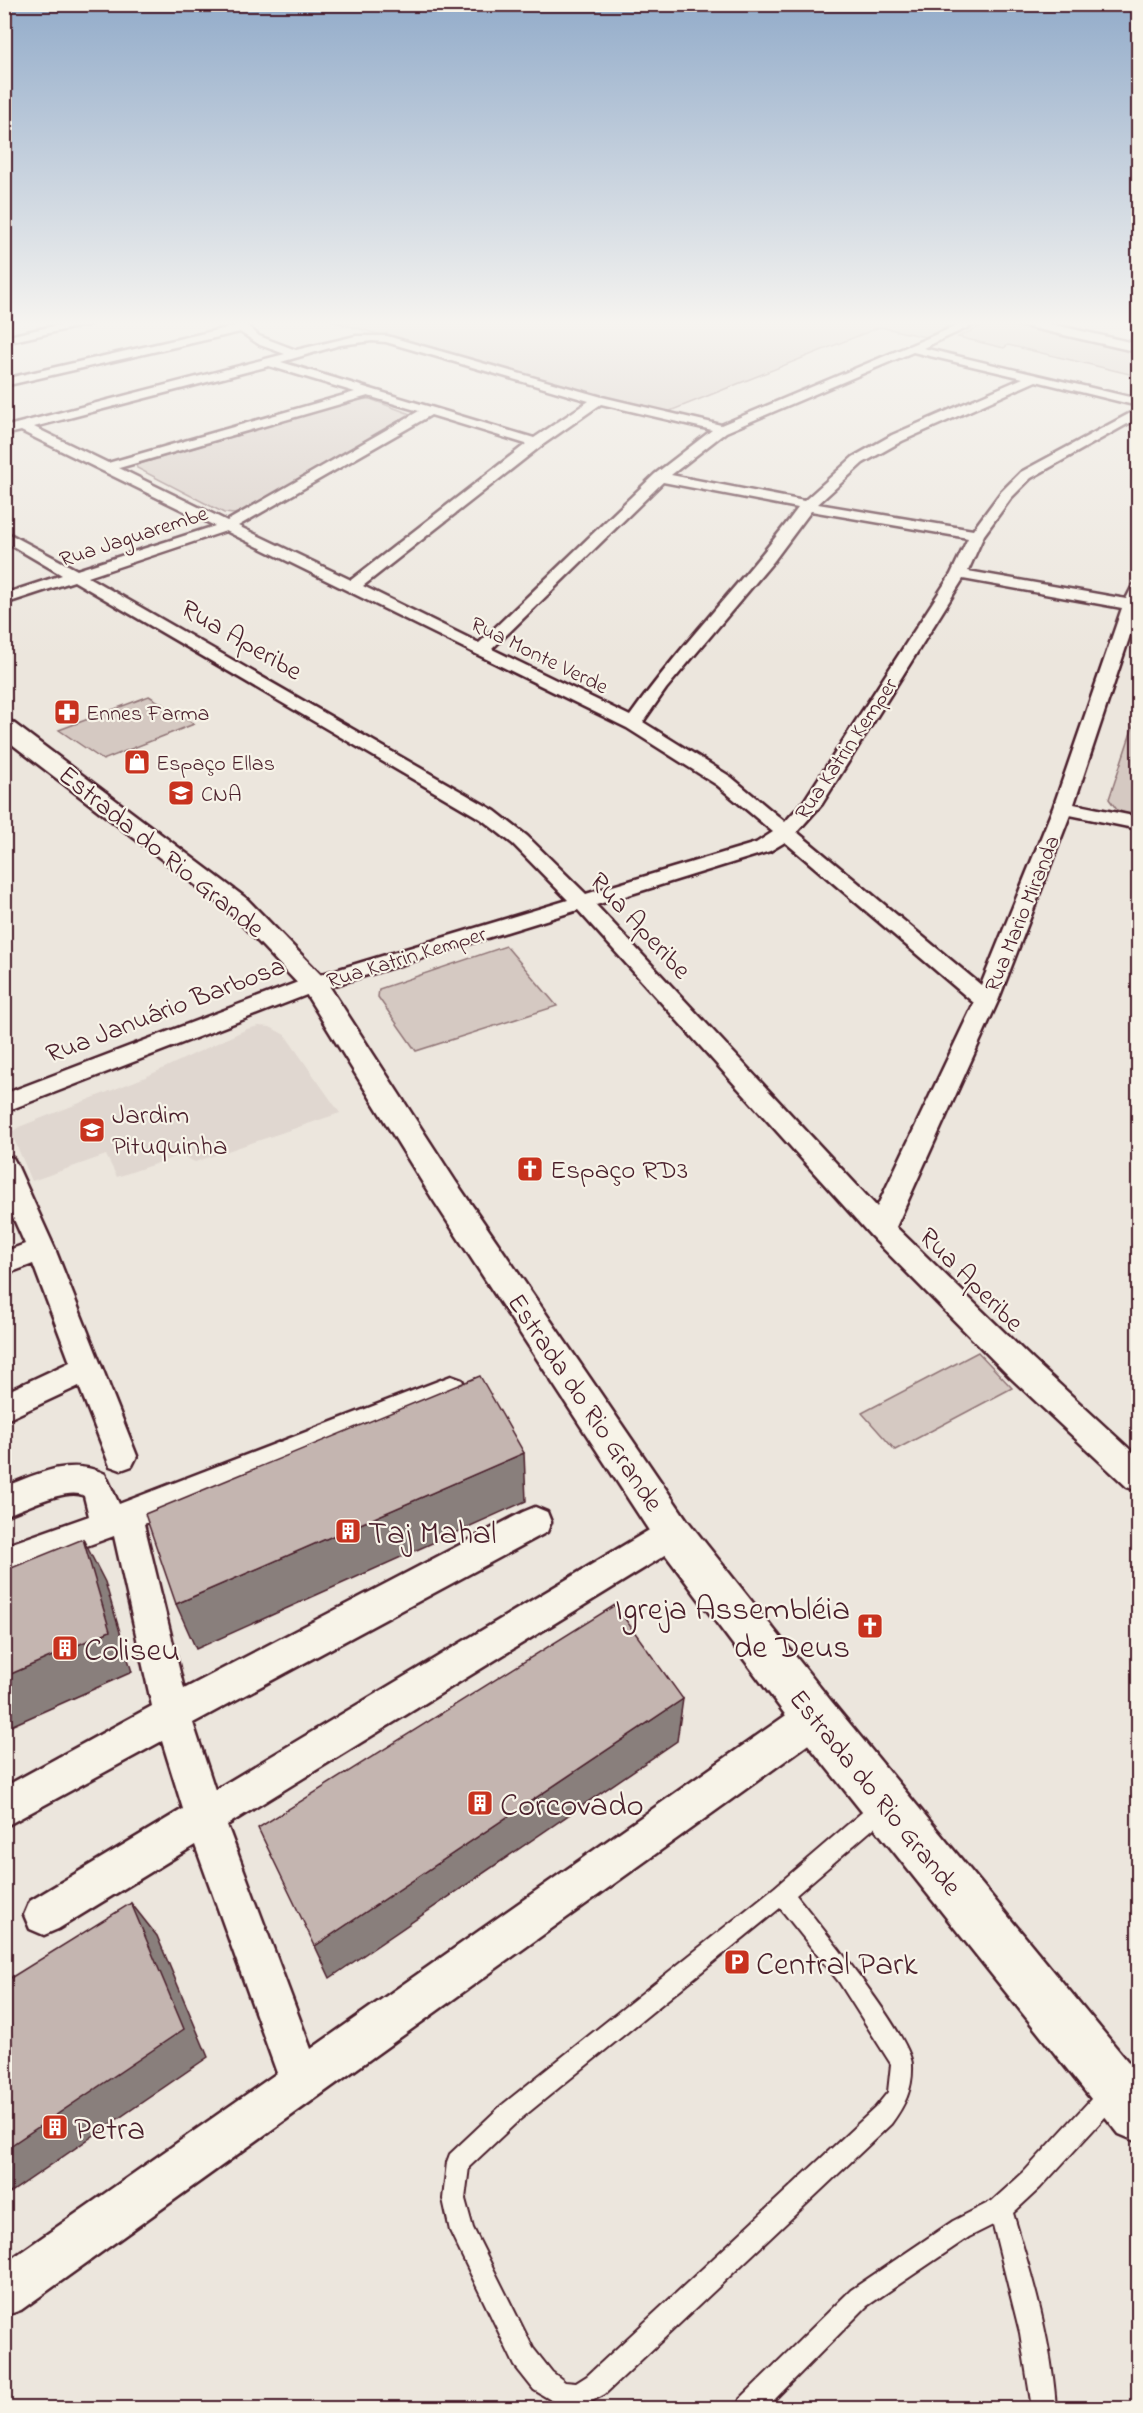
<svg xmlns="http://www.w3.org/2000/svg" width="1143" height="2413" font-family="'Indie Flower',sans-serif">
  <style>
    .built { fill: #e0d7d0 }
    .green { fill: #d5c9c2; stroke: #907476; stroke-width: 1.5 }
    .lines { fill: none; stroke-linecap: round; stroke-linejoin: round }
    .service-casing { stroke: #4a1f2b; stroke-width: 4 }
    .minor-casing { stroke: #4a1f2b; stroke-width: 5 }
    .secondary-casing { stroke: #4a1f2b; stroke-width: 5 }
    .service { fill: #f7f3e8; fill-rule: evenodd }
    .minor { fill: #f7f3e8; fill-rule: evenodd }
    .secondary { fill: #f7f3e8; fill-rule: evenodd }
    .shaded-wall { fill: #897f7b; stroke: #4a1f2b; stroke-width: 1.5 }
    .building { fill: #c4b5b0; stroke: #4a1f2b; stroke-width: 1.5 }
    .labels { text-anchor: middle; stroke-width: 4.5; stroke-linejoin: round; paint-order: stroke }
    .far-street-label { font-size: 22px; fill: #4a1f2b; stroke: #f7f3e8 }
    .far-poi-label { font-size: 22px; fill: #4a1f2b; stroke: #f7f3e8; text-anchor: start }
    .street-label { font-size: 27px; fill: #4a1f2b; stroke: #f7f3e8 }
    .poi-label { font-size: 27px; fill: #4a1f2b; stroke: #f7f3e8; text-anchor: start }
    .near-poi-label { font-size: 33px; fill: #4a1f2b; stroke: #f7f3e8; text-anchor: start }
  </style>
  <rect width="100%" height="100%" fill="#ece6dd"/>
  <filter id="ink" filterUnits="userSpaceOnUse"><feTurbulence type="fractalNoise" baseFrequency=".0167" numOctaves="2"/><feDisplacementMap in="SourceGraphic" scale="12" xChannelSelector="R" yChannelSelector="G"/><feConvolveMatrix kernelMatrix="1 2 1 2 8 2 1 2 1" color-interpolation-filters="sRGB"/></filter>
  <g filter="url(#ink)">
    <path class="built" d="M 259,1026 L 270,1027 L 285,1035 L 340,1113 L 195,1162 L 181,1155 L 117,1177 L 106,1155 L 32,1181 L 13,1137 L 12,1132 L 19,1127 L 143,1078 L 247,1029 Z"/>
    <path class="green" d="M 331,321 L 961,321 L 925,337 L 880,327 L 665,413 Z
      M 1000,323 L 1138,353 L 1138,376 L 1008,345 L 1004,348 L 958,337 L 986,324 Z
      M 370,399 L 413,415 L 243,511 L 234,514 L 224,513 L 137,468 L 136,465 L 357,400 Z
      M 149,696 L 194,724 L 103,760 L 59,730 Z
      M 1138,711 L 1138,818 L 1117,810 L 1109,799 Z
      M 506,946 L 557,1006 L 416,1051 L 378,997 L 379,989 Z
      M 978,1352 L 1012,1388 L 895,1450 L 862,1413 Z"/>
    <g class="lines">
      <defs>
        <path id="service" d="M 882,1798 L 889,1801 L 892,1808 L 889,1815 L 796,1895 C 818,1923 912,2037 912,2065 C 913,2089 905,2105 891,2124 L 605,2394 L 579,2408 L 561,2406 L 534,2390 L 515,2366 L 450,2231 L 443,2199 L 447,2162 L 450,2154 L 502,2105 L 775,1887 L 875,1801 ZM 780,1908 L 839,1982 L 891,2064 L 888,2092 L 875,2108 L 587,2376 L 576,2383 L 565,2382 L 552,2372 L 533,2348 L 473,2228 L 465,2199 L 469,2167 L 518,2121 Z
          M 1110,2084 L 1118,2087 L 1121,2095 L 1118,2103 L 1040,2188 L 1013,2213 C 1032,2276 1052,2342 1056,2408 L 1032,2408 L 1020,2333 L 993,2225 L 969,2237 L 867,2306 L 766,2408 L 737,2408 L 740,2399 L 851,2290 L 953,2221 L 992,2201 L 1024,2172 L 1102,2087 Z"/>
        <path id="minor" d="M 76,321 L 95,321 L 90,324 L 4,343 L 4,337 Z
          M 232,321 L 242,321 L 259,336 L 296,350 L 356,336 L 387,336 L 602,397 L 721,425 L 968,321 L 982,321 L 923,348 L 1138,399 L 1138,406 L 1036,381 L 902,441 L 863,463 L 818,504 L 973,530 L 1001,492 L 1021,472 L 1138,409 L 1138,418 L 1031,478 L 1011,498 L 984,535 L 968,571 L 1126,599 L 1133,585 L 1138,583 L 1138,611 L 1074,804 L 1138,817 L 1138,829 L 1070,815 L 998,1001 L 896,1227 L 1033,1360 L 1138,1457 L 1138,1491 L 1127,1487 L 1011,1378 L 871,1236 L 578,910 L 322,989 L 4,1112 L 4,1094 L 306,979 L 568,900 L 513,844 L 481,819 L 74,581 L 4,604 L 4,594 L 62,575 L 4,541 L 4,531 L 77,570 L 215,526 L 21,431 L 4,435 L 4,427 L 285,354 L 260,345 L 240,332 L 4,386 L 4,379 L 235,326 ZM 372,341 L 386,342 L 589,401 L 534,438 L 281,362 L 340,345 ZM 913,352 L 1023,378 L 892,435 L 853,457 L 804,501 L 671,475 L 726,432 ZM 269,366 L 355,392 L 108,463 L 34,427 ZM 368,396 L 419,411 L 227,521 L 119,468 ZM 601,404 L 712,430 L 655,474 L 479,643 L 363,586 L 541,446 ZM 431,415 L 526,444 L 351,580 L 238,526 ZM 663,482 L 798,508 C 745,580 681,643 630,716 L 492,649 ZM 811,511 L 968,538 L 951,574 L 804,801 L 785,822 L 731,777 L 643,722 L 666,689 L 773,562 ZM 226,531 L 627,728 L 717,785 L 773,832 L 756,843 L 586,894 L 527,836 L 495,811 L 88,577 ZM 963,579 L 1122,608 L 1053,808 L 981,985 L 797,832 L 822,804 ZM 785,842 L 974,1003 L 877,1207 L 596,905 L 770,851 Z
          M 4,1156 L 13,1158 L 17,1165 L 55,1249 L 137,1456 L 132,1466 L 121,1470 L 110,1466 L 79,1386 L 4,1421 L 4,1393 L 70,1362 L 33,1264 L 4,1275 L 4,1252 L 25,1244 L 4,1197 Z
          M 451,1376 L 462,1380 L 466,1389 L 462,1398 L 144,1524 L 184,1689 L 523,1512 L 535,1507 L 547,1512 L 551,1522 L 547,1532 L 193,1723 L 215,1790 L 661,1523 L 673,1518 L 685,1523 L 690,1533 L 685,1543 L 227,1825 L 311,2049 L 802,1704 L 815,1699 L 828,1704 L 833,1717 L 828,1730 L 21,2310 L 4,2316 L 4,2264 L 277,2073 L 195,1845 L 58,1929 L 44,1935 L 30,1929 L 24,1915 L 30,1901 L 183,1809 L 162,1741 L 4,1827 L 4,1787 L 152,1706 L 114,1536 L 4,1576 L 4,1546 L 89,1516 L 84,1496 C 68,1486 22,1510 4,1516 L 4,1487 C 37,1474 71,1457 105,1474 L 119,1504 Z"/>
        <path id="secondary" d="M 1015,321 L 1038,321 L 1138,344 L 1138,352 L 1016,324 Z
          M 4,720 L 12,722 L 247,899 L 324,978 L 456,1182 L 687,1520 L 831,1701 L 1138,2074 L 1138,2142 L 1119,2134 L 799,1733 L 659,1546 L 432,1198 L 303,989 L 229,911 L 4,738 Z"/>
      </defs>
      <use href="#service" class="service-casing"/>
      <use href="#minor" class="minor-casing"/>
      <use href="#secondary" class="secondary-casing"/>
      <use href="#service" class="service"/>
      <use href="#minor" class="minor"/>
      <use href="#secondary" class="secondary"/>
    </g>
    <path class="shaded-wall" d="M 524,1453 L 526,1501 L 196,1649 L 176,1604 Z
      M 83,1539 L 105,1582 L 132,1672 L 4,1729 L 4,1677 Z
      M 683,1699 L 677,1741 L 330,1978 L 315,1946 Z
      M 131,1903 L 157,1936 L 208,2057 L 4,2197 L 4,2150 Z"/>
    <path class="building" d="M 480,1376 L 524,1453 L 176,1604 L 145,1514 Z
      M 83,1539 L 110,1631 L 4,1677 L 4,1571 Z
      M 615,1605 L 683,1699 L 315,1946 L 258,1828 Z
      M 131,1903 L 184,2029 L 4,2150 L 4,1982 Z"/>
  </g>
  <linearGradient id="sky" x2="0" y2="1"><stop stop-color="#93acca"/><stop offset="0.49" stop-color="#f6f4f0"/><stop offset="1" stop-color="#f6f4f0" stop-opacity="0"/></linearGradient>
  <rect width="1143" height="659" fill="url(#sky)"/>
  <defs>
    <symbol id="pharmacy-square" viewBox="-11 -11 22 22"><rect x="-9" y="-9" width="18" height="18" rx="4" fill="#c8321e" stroke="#f7f3e8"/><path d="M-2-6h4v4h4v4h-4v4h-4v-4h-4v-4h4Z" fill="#fff"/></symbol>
    <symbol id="shop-square" viewBox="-11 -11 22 22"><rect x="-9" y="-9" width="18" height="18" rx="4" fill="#c8321e" stroke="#f7f3e8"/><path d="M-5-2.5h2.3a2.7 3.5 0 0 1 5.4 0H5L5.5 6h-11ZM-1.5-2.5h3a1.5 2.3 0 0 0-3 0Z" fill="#fff"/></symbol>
    <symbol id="school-square" viewBox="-11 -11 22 22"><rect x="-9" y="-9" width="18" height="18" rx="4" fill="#c8321e" stroke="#f7f3e8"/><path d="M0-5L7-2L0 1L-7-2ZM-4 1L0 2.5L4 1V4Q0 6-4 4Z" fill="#fff"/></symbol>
    <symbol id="church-square" viewBox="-11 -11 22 22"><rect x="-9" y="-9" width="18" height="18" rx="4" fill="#c8321e" stroke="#f7f3e8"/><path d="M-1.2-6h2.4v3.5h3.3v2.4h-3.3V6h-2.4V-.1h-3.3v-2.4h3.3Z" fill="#fff"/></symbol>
    <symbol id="building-square" viewBox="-11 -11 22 22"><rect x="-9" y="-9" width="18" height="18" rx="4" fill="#c8321e" stroke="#f7f3e8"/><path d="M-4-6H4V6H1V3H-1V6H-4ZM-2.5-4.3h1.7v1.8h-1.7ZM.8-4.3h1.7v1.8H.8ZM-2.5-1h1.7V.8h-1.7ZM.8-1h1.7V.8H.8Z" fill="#fff"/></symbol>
    <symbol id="parking-square" viewBox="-11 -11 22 22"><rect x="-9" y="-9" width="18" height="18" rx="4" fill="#c8321e" stroke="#f7f3e8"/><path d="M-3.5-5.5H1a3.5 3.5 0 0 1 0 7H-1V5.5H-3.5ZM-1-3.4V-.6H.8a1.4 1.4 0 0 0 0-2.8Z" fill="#fff"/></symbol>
  </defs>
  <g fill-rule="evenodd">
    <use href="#pharmacy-square" x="52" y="697" width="30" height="30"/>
    <use href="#shop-square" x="122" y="747" width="30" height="30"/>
    <use href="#school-square" x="166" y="778" width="30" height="30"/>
    <use href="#school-square" x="77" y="1115" width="30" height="30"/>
    <use href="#church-square" x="515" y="1154" width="30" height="30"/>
    <use href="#building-square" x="333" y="1516" width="30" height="30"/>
    <use href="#church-square" x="855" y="1611" width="30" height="30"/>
    <use href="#building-square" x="50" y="1633" width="30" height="30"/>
    <use href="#building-square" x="465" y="1788" width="30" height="30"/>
    <use href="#parking-square" x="722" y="1947" width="30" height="30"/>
    <use href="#building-square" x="40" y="2112" width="30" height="30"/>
  </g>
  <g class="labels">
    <g class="far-street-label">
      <text transform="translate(133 535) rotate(-18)" y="8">Rua Jaguarembe</text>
      <text transform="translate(540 654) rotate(26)" y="8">Rua Monte Verde</text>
      <text transform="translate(845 748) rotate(-56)" y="8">Rua Katrin Kemper</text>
      <text transform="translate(1021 913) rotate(-68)" y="8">Rua Mario Miranda</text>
      <text transform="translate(406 956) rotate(-17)" y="8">Rua Katrin Kemper</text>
    </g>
    <g class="far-poi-label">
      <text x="86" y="720">Ennes Farma</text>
      <text x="156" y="770">Espaço Ellas</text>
      <text x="201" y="801">CNA</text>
    </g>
    <g class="street-label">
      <text transform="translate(242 639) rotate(30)" y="9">Rua Aperibe</text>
      <text transform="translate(162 851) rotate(39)" y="9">Estrada do Rio Grande</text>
      <text transform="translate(641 925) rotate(47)" y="9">Rua Aperibe</text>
      <text transform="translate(165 1009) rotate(-21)" y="9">Rua Januário Barbosa</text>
      <text transform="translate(972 1279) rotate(45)" y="9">Rua Aperibe</text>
      <text transform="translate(586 1402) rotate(56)" y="9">Estrada do Rio Grande</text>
      <text transform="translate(876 1792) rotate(51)" y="9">Estrada do Rio Grande</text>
    </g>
    <g class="poi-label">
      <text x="112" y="1123">Jardim<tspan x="112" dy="31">Pituquinha</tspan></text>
      <text x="550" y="1178">Espaço RD3</text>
    </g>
    <g class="near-poi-label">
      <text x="368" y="1543">Taj Mahal</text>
      <text x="850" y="1619" text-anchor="end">Igreja Assembléia<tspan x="850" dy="38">de Deus</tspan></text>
      <text x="84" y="1660">Coliseu</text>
      <text x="500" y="1815">Corcovado</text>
      <text x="756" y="1974">Central Park</text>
      <text x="74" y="2139">Petra</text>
    </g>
  </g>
  <rect width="1143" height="2413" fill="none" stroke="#f7f3e8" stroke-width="24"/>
  <rect x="12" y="12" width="1119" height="2389" fill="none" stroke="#4a1f2b" stroke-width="2" filter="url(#ink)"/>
</svg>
